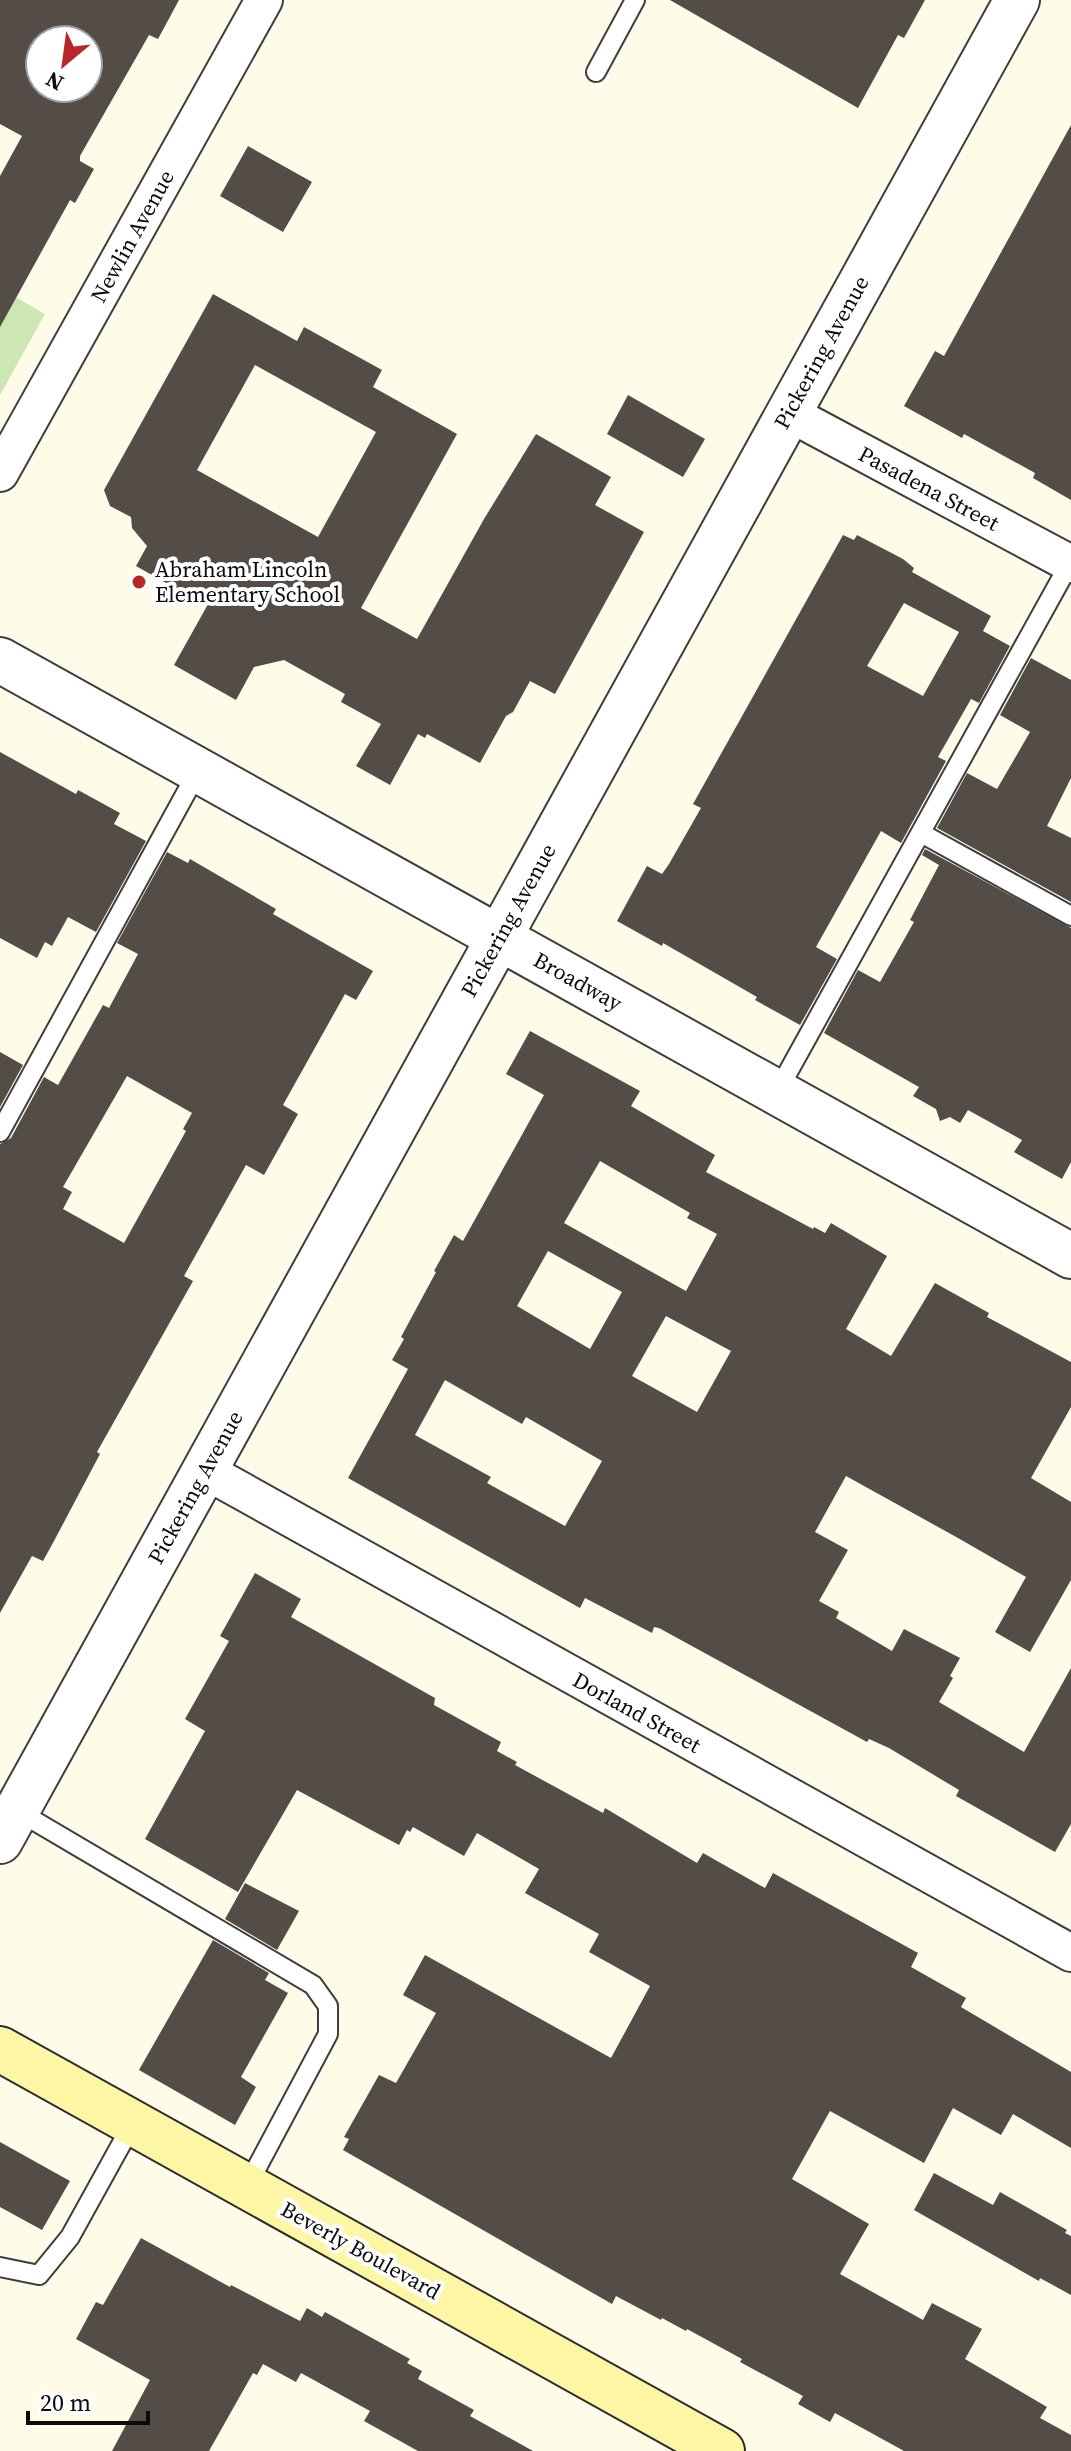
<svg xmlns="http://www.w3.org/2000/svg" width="1071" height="2451" font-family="'Source Serif 4',serif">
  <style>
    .green { fill: #cde7b4 }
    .building { fill: #534c47; fill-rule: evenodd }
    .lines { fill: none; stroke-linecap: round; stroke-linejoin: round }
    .service-casing { stroke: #3e3e3e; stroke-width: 22 }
    .minor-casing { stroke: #3e3e3e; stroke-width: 40 }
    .tertiary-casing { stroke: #3e3e3e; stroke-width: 48 }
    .secondary-casing { stroke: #2d2d2d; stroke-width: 48 }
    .service { stroke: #fff; stroke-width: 18 }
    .minor { stroke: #fff; stroke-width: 36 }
    .tertiary { stroke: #fff; stroke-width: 44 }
    .secondary { stroke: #fdf7a5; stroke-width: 44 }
    .poi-dot { fill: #b72728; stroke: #fff; stroke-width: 3 }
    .labels { text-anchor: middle; stroke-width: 8; stroke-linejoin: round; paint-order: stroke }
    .street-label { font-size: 22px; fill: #0b0b0b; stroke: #fff }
    .poi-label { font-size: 22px; fill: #0b0b0b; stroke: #fff; text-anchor: start }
  </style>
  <rect width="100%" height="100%" fill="#fffbe9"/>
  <path class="green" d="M 0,288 L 45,314 L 0,395 Z"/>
  <path class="building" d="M 0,0 L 179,0 L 158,39 L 149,35 L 80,156 L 80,161 L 94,169 L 75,203 L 70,200 L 0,327 L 0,176 L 22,136 L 0,124 ZM 40,40 L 88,40 L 88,88 L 40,88 Z
    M 670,0 L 925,0 L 904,38 L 898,35 L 858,108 Z
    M 1071,125 L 1071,500 L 1033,478 L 1035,473 L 964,434 L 962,438 L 904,406 L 935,351 L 944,356 Z
    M 248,146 L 312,182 L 283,232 L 220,196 Z
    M 213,294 L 297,341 L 304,327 L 382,370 L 373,387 L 457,434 L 361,608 L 417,639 L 484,519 L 536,434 L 611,477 L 595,505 L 644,532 L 555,694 L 530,681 L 513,712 L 506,716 L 480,763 L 427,734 L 425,738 L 418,734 L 390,785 L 356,766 L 381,724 L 341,702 L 345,694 L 284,660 L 254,667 L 236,700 L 174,665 L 207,606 L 136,566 L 147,546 L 132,528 L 131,517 L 110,506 L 104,490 ZM 255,365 L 376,432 L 318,537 L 197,470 Z
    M 628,395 L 705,439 L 683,477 L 607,434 Z
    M 843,535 L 854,540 L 857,535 L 903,559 L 914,568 L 912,572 L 991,616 L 983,631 L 1010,646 L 979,703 L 971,699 L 938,757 L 946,761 L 901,843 L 881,831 L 816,947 L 837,959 L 800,1025 L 755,1000 L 757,997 L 663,943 L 662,946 L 617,921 L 647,866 L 662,874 L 669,864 L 701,808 L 693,804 ZM 904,603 L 959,632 L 923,696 L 867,666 Z
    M 1031,658 L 1071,680 L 1071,778 L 1047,826 L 1071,838 L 1071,902 L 937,828 L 967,773 L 997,789 L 1030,732 L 1000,715 Z
    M 0,752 L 76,794 L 78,790 L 120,813 L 114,824 L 146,841 L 96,932 L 68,917 L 52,946 L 45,942 L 37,958 L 0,938 Z
    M 925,849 L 1071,928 L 1071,1162 L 1062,1179 L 1014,1152 L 1022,1140 L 968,1110 L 960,1123 L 950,1117 L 940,1121 L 936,1109 L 913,1096 L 919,1087 L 824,1033 L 858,970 L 880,982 L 914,922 L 910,920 L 939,865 L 922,855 Z
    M 167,852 L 188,863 L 190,859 L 276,909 L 273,914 L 373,971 L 356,1000 L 345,994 L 283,1105 L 298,1114 L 264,1175 L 246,1165 L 184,1276 L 193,1281 L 97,1452 L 100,1454 L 54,1541 L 43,1561 L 32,1556 L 0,1613 L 0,1144 L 11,1138 L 44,1077 L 58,1085 L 103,1005 L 109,1008 L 138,954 L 117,943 ZM 127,1076 L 192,1113 L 183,1129 L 186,1131 L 124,1243 L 63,1209 L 72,1192 L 63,1187 Z
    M 530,1031 L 640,1091 L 631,1106 L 715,1155 L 706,1172 L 813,1229 L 814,1227 L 825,1233 L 831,1223 L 887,1256 L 846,1329 L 891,1356 L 935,1283 L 989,1313 L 987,1317 L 1071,1362 L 1071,1407 L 1031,1478 L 1071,1502 L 1071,1580 L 1030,1652 L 995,1632 L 1026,1577 L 958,1538 L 846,1476 L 815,1532 L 848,1550 L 819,1601 L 839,1612 L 836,1618 L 892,1651 L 904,1629 L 960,1658 L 950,1676 L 953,1678 L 939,1702 L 1024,1752 L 1071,1668 L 1071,1824 L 1055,1852 L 956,1796 L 959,1790 L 889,1748 L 869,1739 L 867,1742 L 659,1628 L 654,1627 L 652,1633 L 585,1598 L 580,1608 L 348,1478 L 408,1369 L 392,1360 L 404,1339 L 401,1337 L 436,1272 L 434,1271 L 454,1235 L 463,1241 L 544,1095 L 506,1074 ZM 600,1161 L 690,1213 L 687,1218 L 717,1234 L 686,1291 L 564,1223 ZM 548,1251 L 622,1292 L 590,1349 L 517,1306 ZM 666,1316 L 731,1351 L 697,1412 L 632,1376 ZM 445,1380 L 522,1424 L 526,1417 L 602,1461 L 565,1526 L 487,1483 L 491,1477 L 415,1435 Z
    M 0,1052 L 23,1065 L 0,1107 Z
    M 255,1573 L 301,1599 L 291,1617 L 435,1698 L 434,1705 L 501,1742 L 497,1751 L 517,1762 L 515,1765 L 603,1813 L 605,1808 L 697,1863 L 703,1853 L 765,1888 L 773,1873 L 918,1953 L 911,1967 L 966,1998 L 961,2007 L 1071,2072 L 1071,2148 L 1013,2114 L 1001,2135 L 953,2108 L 924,2163 L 830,2111 L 792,2179 L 869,2224 L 840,2274 L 923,2320 L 932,2303 L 982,2329 L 965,2359 L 1047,2407 L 1040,2418 L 1071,2435 L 1071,2451 L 904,2451 L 835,2413 L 830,2422 L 798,2404 L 803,2396 L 740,2362 L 742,2359 L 687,2329 L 686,2331 L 662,2318 L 661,2320 L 616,2296 L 612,2304 L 343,2150 L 349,2139 L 344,2137 L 379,2075 L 396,2083 L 436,2013 L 403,1995 L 425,1955 L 611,2058 L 650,1986 L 589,1952 L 599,1934 L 525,1893 L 539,1869 L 477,1833 L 464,1856 L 413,1827 L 410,1832 L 407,1830 L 399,1845 L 297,1790 L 238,1892 L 145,1839 L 205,1731 L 185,1719 L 229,1641 L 220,1636 Z
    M 245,1883 L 299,1911 L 277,1950 L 225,1919 Z
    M 213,1940 L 269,1973 L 265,1980 L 288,1993 L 241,2077 L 256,2087 L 235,2125 L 139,2070 Z
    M 0,2142 L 70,2181 L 42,2230 L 0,2207 Z
    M 934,2173 L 993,2205 L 1000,2192 L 1067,2230 L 1065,2233 L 1071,2236 L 1071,2295 L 1040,2278 L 1039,2281 L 914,2210 Z
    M 141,2238 L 230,2287 L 231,2285 L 300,2321 L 307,2308 L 322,2317 L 325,2312 L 410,2359 L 407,2363 L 422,2371 L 418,2379 L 474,2410 L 470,2416 L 533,2451 L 418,2451 L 364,2421 L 370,2411 L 301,2373 L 296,2382 L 263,2364 L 257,2375 L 253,2373 L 209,2451 L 112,2451 L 150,2380 L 76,2339 L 96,2302 L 103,2305 Z"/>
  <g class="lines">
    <defs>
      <path id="service" d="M 596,72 L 635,0
        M 921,833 L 1071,916
        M 777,1092 L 1071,561
        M 0,1132 L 198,771
        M 16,1810 L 313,1985 L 328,2006 L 328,2034 L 247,2186
        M 0,2267 L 39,2275 L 70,2237 L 133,2123"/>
      <path id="minor" d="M 787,412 L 1071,564
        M 0,473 L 264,0
        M 204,1470 L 1071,1953"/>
      <path id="tertiary" d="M 0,660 L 1071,1256
        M 0,1841 L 1017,0"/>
      <path id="secondary" d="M 0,2049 L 722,2451"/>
    </defs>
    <use href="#service" class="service-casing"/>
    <use href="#minor" class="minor-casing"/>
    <use href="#tertiary" class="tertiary-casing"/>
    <use href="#secondary" class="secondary-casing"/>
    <use href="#service" class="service"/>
    <use href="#minor" class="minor"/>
    <use href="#tertiary" class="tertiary"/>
    <use href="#secondary" class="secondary"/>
  </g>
  <circle class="poi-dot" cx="139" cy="582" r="8"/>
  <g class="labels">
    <g class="street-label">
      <text transform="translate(132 236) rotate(-61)" y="8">Newlin Avenue</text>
      <text transform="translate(821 352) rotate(-61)" y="8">Pickering Avenue</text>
      <text transform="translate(929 488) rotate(28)" y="8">Pasadena Street</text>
      <text transform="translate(508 920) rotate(-61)" y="8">Pickering Avenue</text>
      <text transform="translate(578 981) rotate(29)" y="8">Broadway</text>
      <text transform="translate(195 1487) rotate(-61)" y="8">Pickering Avenue</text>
      <text transform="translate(637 1712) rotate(29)" y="8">Dorland Street</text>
      <text transform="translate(361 2250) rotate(29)" y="8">Beverly Boulevard</text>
    </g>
    <g class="poi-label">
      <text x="155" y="577">Abraham Lincoln<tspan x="155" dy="25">Elementary School</tspan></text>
    </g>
  </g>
  <g transform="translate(64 64) rotate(209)"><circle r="38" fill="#ffffff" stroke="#9d9d9d" stroke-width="2"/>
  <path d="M0-6L14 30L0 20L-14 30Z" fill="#b72728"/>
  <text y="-12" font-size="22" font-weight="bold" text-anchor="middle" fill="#0b0b0b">N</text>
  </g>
  <path d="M28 2411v12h120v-12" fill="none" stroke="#0b0b0b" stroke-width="4"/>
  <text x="40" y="2411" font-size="24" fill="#0b0b0b" stroke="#ffffff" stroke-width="6" paint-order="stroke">20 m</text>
</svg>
